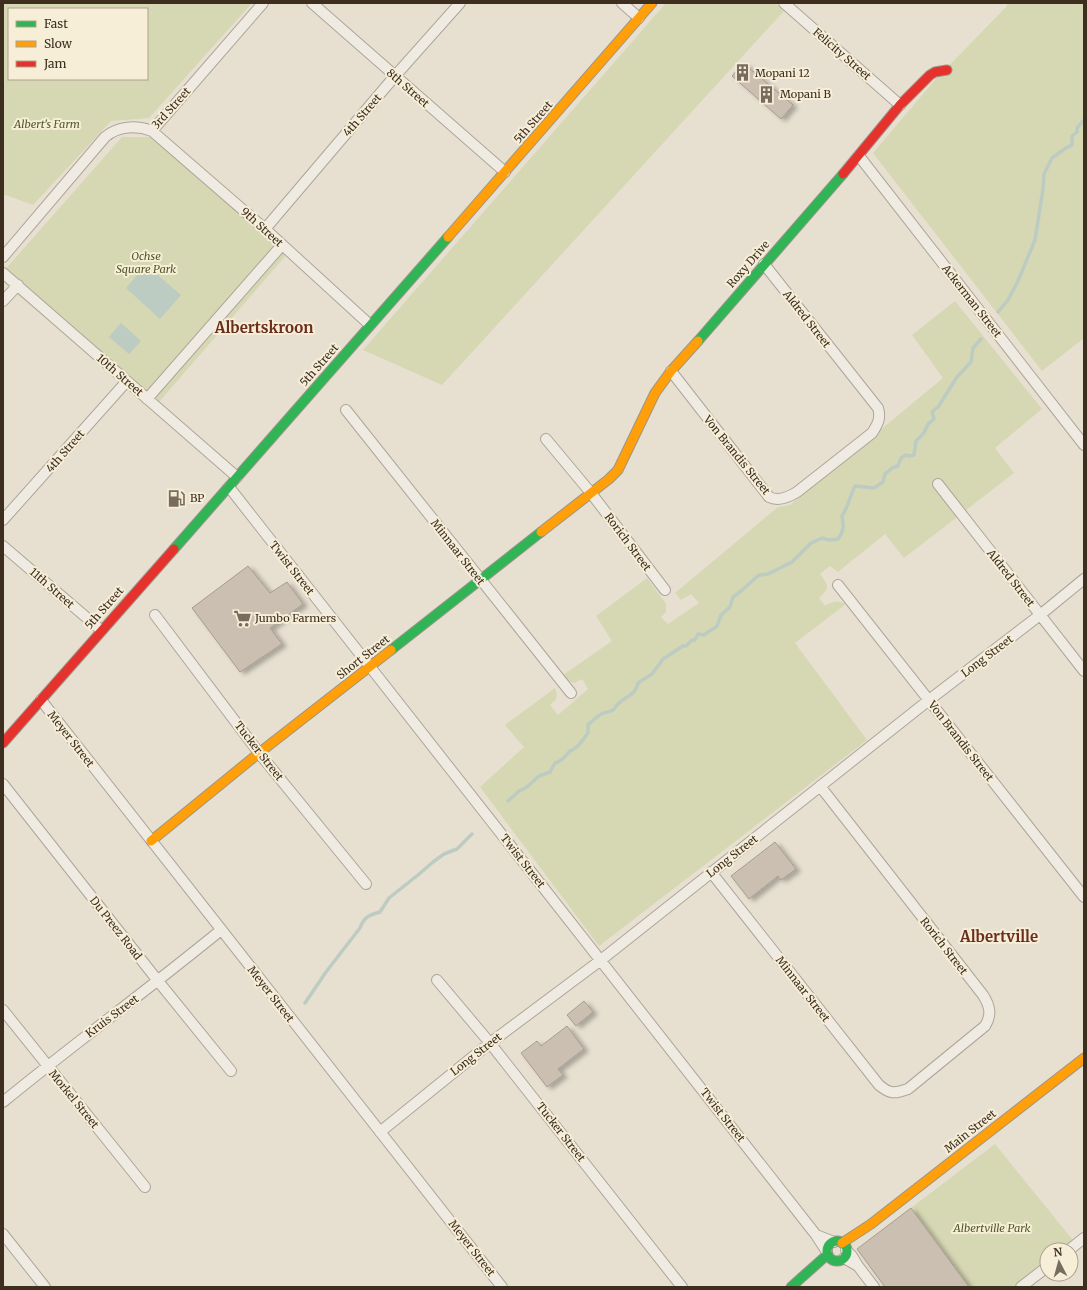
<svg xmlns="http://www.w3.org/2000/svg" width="1087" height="1290" font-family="Merriweather,serif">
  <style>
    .green { fill: #d6d7b3; fill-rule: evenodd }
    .water { fill: #bcccc2 }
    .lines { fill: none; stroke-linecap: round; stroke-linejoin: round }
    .stream { stroke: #bcccc2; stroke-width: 3.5 }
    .building { fill: #cbbfb2; stroke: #a89c90; filter: url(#shadow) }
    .street-casing { stroke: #ada599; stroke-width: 12 }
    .fast-casing { stroke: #9c958a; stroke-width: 11 }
    .slow-casing { stroke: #9c958a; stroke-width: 11 }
    .jam-casing { stroke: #9c958a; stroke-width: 11 }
    .street { stroke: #efebe3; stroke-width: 10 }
    .fast { stroke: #30b455; stroke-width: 9 }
    .slow { stroke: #ff9f0a; stroke-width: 9 }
    .jam { stroke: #e5322d; stroke-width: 9 }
    .labels { text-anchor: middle; stroke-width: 4; stroke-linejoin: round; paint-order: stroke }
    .street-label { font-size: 11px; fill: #3d2e20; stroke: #f7eed8 }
    .poi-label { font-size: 11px; fill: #3d2e20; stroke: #f7eed8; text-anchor: start }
    .park-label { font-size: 11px; font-style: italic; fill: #4d5a26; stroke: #f7eed8 }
    .district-label { font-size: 15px; font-weight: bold; fill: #6b2e1e; stroke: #f7eed8 }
  </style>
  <defs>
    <filter id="shadow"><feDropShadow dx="4.5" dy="2.5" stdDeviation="2" flood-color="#0004"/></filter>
  </defs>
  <rect width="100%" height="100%" fill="#e7e0d1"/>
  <path class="green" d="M 3,3 L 252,3 L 149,118 L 111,121 L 33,205 L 3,194 ZM 9,9 L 147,9 L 147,79 L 9,79 Z
    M 666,3 L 775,3 L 784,11 L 442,385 L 363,350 Z
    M 1006,3 L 1084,3 L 1084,338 L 1042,371 L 873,153 L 935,80 L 1007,6 Z
    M 122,137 L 160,137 L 288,253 L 152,410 L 3,282 L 3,272 Z
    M 955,301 L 1042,409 L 995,448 L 1014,473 L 904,558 L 885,534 L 838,572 L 830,566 L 820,574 C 828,585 831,588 819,598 L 825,606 C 833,601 838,600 846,604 L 795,643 L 867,740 L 599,946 L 480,787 L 524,747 L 505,725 L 555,688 L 557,695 L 556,699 L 550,705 L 558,715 L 588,689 L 582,679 L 574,683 L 569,681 L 563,675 L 612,641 L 596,616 L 647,578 L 666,604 L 666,612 L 661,617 L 668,624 L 699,603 L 691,594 L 681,600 L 675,593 L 778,507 L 790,505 L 943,378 L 912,335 Z
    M 995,1144 L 1076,1244 L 1068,1250 L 1047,1250 L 1047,1266 L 1019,1287 L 969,1287 L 911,1208 Z"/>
  <path class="water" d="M 146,265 L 181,295 L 160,319 L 126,288 Z
    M 121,323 L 141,341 L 129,354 L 109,337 Z"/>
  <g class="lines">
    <path class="stream" d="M 998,312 L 1008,300 L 1018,281 L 1035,240 L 1043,189 L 1044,174 L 1052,158 L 1066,148 L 1072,145 L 1072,136 L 1077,132 L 1077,128 L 1084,120
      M 508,801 L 519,791 L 527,787 L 539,776 L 550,772 L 555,763 C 563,761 565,756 570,751 C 579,748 583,739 588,733 L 588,725 C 592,721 599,715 603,713 C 606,712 610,712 613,710 C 615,709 616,705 619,703 C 626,696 636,695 638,683 L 652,674 L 663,659 L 683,646 L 686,646 L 692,640 L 695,640 L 698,634 L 704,635 L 717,626 L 721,615 L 730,607 L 733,597 L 741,591 L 759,575 L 768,574 L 792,562 L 811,543 L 822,538 L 829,540 L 838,539 C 844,531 844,526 842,516 C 848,507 850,496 855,486 L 874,488 L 883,482 L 885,474 L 892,468 L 898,466 L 901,458 L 906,455 L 910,456 L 914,455 L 916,441 L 924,433 L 928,424 L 934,419 L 932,412 L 938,407 L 957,377 L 971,362 L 973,348 L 981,339
      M 305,1003 L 326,972 L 360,928 C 364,917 369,915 380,912 L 389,898 L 418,875 L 433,862 L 444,854 L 457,849 L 472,834"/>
  </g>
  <path class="building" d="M 743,63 L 793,105 L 781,119 L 732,76 Z
    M 248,566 L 270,593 L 287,582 L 303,604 L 270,628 L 282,644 L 240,672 L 192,608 Z
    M 775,842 L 796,869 L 781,880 L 778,876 L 749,899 L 731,876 Z
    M 584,1001 L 593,1012 L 576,1026 L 567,1015 Z
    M 567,1026 L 584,1049 L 558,1069 L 563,1075 L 547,1087 L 521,1053 L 537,1041 L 541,1046 Z
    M 911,1208 L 969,1287 L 885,1287 L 857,1249 Z"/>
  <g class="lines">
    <defs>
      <path id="street" d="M 312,3 L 505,172
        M 622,3 L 639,18
        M 784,3 L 900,105
        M 152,131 L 265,229 L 370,325
        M 859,156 L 1084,445
        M 265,229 L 395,76 L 460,3
        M 3,257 L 105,137 C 118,126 136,125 152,131 L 263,3
        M 3,273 L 237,477
        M 3,301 L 18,285
        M 671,371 L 769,497 C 779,502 789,497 797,492 L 872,433 C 878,424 881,418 878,408 L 764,264
        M 147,399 L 282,245
        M 346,410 L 571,693
        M 546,439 L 591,493 L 665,590
        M 938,484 L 1084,671
        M 229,487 L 816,1235 L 827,1252
        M 3,520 L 127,381
        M 3,546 L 101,630
        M 838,585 L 1084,897
        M 155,615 L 259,753 L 366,884
        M 41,700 L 502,1287
        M 3,784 L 158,981 L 231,1071
        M 711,872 L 879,1085 C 890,1094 894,1094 908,1089 L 985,1026 C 992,1015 990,1006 983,995 L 820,786
        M 437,980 L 490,1043 L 682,1287
        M 3,1010 L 145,1187
        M 3,1102 C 75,1043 149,989 221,930
        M 380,1132 L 490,1043 L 601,960 L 929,700 L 1040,615 L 1084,579
        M 3,1234 L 45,1287
        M 816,1235 L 834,1242
        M 846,1250 L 852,1256 L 858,1266 L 874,1287
        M 1069,1250 L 1084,1238
        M 844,1258 L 858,1266
        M 1021,1287 L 1047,1267"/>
      <path id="fast" d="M 698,341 L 843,174
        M 174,549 L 448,237
        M 391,650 L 541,532
        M827 1251a10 10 0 1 1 20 0a10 10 0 1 1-20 0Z
        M 791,1287 L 828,1254"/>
      <path id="slow" d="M 448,237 L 652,3
        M 541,532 L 609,479 L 618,470 L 655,393 L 671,371 L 698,341
        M 151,841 L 259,753 L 391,650
        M 842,1243 L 871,1224 L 1084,1058"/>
      <path id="jam" d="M 843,174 L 900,105 L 930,75 L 935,72 L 947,70
        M 3,743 L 174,549"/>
    </defs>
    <use href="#street" class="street-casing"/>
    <use href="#fast" class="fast-casing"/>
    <use href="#slow" class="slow-casing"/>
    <use href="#jam" class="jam-casing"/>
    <use href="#street" class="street"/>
    <use href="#fast" class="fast"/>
    <use href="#slow" class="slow"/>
    <use href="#jam" class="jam"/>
  </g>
  <defs>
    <symbol id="building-bare" viewBox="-9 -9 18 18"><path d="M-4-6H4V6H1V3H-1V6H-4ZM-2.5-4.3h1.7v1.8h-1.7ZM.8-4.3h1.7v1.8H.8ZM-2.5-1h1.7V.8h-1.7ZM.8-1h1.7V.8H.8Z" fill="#786c5e" stroke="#f7eed8" stroke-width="2.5" paint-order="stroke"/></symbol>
    <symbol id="fuel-bare" viewBox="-9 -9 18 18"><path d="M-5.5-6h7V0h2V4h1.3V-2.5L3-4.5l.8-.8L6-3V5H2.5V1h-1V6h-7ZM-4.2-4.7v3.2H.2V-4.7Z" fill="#786c5e" stroke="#f7eed8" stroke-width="2.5" paint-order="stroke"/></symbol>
    <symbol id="supermarket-bare" viewBox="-9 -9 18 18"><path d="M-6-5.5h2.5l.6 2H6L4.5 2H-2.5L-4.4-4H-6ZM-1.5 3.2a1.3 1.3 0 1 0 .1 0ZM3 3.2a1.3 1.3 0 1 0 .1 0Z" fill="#786c5e" stroke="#f7eed8" stroke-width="2.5" paint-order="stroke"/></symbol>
  </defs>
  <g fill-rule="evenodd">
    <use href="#building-bare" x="730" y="60" width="25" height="25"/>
    <use href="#building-bare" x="754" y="82" width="25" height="25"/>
    <use href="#fuel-bare" x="164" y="486" width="25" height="25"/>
    <use href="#supermarket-bare" x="230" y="606" width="25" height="25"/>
  </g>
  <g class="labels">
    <g class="street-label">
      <text transform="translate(842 54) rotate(41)" y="4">Felicity Street</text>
      <text transform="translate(408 88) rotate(41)" y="4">8th Street</text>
      <text transform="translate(171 108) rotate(-48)" y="4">3rd Street</text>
      <text transform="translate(362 115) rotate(-49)" y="4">4th Street</text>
      <text transform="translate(533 122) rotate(-49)" y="4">5th Street</text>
      <text transform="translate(262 227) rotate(42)" y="4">9th Street</text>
      <text transform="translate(748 264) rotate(-49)" y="4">Roxy Drive</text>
      <text transform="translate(972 301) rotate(52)" y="4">Ackerman Street</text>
      <text transform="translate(807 319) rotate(52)" y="4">Aldred Street</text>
      <text transform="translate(319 365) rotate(-49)" y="4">5th Street</text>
      <text transform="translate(120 375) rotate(41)" y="4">10th Street</text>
      <text transform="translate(65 451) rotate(-49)" y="4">4th Street</text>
      <text transform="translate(737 455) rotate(51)" y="4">Von Brandis Street</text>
      <text transform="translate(628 542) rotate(53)" y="4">Rorich Street</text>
      <text transform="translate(458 552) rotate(52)" y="4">Minnaar Street</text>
      <text transform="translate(292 568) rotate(52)" y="4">Twist Street</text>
      <text transform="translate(1011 578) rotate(52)" y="4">Aldred Street</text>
      <text transform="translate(52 588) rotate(41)" y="4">11th Street</text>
      <text transform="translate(104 608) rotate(-49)" y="4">5th Street</text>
      <text transform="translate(987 656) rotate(-37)" y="4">Long Street</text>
      <text transform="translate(363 657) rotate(-38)" y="4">Short Street</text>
      <text transform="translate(71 739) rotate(52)" y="4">Meyer Street</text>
      <text transform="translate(961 741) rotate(52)" y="4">Von Brandis Street</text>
      <text transform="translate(259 751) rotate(52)" y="4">Tucker Street</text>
      <text transform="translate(732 856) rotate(-38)" y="4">Long Street</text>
      <text transform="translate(523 861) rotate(52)" y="4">Twist Street</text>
      <text transform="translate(116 928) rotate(52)" y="4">Du Preez Road</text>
      <text transform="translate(944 946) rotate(52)" y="4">Rorich Street</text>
      <text transform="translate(803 989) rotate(52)" y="4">Minnaar Street</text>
      <text transform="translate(271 994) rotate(52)" y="4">Meyer Street</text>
      <text transform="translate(112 1016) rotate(-37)" y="4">Kruis Street</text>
      <text transform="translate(476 1054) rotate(-38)" y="4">Long Street</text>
      <text transform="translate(74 1099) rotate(51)" y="4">Morkel Street</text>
      <text transform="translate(723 1115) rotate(52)" y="4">Twist Street</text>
      <text transform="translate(970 1131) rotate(-38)" y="4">Main Street</text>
      <text transform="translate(561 1132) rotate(52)" y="4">Tucker Street</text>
      <text transform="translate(472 1248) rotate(52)" y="4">Meyer Street</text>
    </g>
    <g class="poi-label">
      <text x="755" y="77">Mopani 12</text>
      <text x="780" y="98">Mopani B</text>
      <text x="190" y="502">BP</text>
      <text x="255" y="622">Jumbo Farmers</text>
    </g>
    <g class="park-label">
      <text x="47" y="128">Albert's Farm</text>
      <text x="146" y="260">Ochse<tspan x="146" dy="13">Square Park</tspan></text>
      <text x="992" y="1232">Albertville Park</text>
    </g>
    <g class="district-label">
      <text x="264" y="333">Albertskroon</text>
      <text x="999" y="942">Albertville</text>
    </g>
  </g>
  <rect width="1087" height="1290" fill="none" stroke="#3d2e20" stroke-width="8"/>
  <rect x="8" y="8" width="140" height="72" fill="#f7eed8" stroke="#ada18e"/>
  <rect x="16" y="21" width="20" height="6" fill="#30b455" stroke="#ada18e"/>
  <text x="44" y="28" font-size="12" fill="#3d2e20">Fast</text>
  <rect x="16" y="41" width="20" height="6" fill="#ff9f0a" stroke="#ada18e"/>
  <text x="44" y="48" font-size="12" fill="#3d2e20">Slow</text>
  <rect x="16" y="61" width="20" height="6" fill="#e5322d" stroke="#ada18e"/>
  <text x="44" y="68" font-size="12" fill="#3d2e20">Jam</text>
  <g transform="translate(1059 1262) rotate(354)"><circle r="19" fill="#f7eed8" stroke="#ada18e"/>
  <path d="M0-3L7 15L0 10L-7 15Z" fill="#786c5e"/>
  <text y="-6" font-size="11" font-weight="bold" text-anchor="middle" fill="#3d2e20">N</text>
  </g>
</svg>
